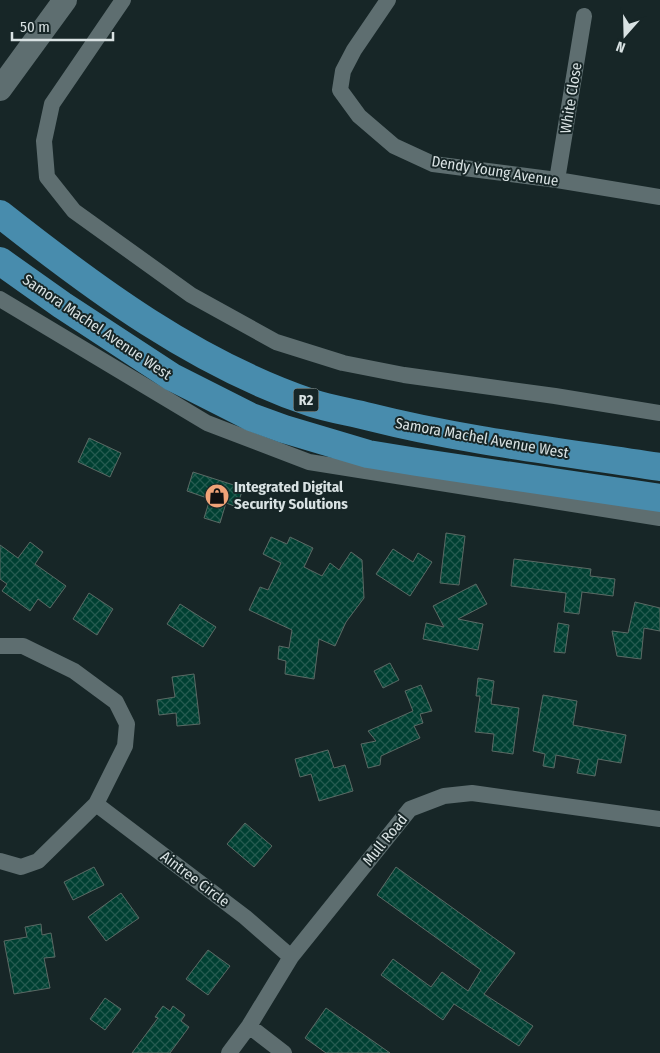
<svg xmlns="http://www.w3.org/2000/svg" width="660" height="1053" font-family="'Fira Sans Condensed',sans-serif">
  <style>
    .building { fill: url(#building-cross-hatch); stroke: #5b6a65 }
    .lines { fill: none; stroke-linecap: round; stroke-linejoin: round }
    .minor { stroke: #5e6e70; stroke-width: 16 }
    .secondary { stroke: #5e6e70; stroke-width: 24 }
    .trunk { stroke: #488cad; stroke-width: 28 }
    .labels { text-anchor: middle; stroke-width: 4; stroke-linejoin: round; paint-order: stroke }
    .shield { fill: #172627; stroke: #9faaab; stroke-width: 1 }
    .shield-label { font-size: 14px; font-weight: bold; fill: #d9e2e3 }
    .street-label { font-size: 15px; fill: #d9e2e3; stroke: #172627 }
    .poi-label { font-size: 15px; font-weight: bold; fill: #d9e2e3; stroke: #172627; text-anchor: start }
  </style>
  <defs>
    <pattern id="building-cross-hatch" width="8" height="8" patternUnits="userSpaceOnUse" patternTransform="scale(1.25)"><rect width="8" height="8" fill="#004032"/><path d="M0 0l8 8M0 8l8-8" fill="none" stroke="#255b50"/></pattern>
  </defs>
  <rect width="100%" height="100%" fill="#172627"/>
  <path class="building" d="M 89,438 L 121,453 L 110,477 L 78,462 Z
    M 193,472 L 243,488 L 237,507 L 226,503 L 220,523 L 204,518 L 210,499 L 187,491 Z
    M 446,533 L 465,536 L 459,585 L 440,583 Z
    M 271,537 L 287,544 L 290,537 L 313,548 L 304,567 L 322,576 L 330,563 L 339,570 L 351,552 L 362,560 L 364,598 L 346,622 L 335,646 L 319,639 L 314,679 L 285,674 L 286,661 L 278,659 L 279,646 L 289,648 L 292,630 L 249,610 L 260,587 L 268,590 L 281,563 L 263,554 Z
    M 30,542 L 43,552 L 35,564 L 66,586 L 50,608 L 38,599 L 30,611 L 2,591 L 7,584 L 0,579 L 0,545 L 18,558 Z
    M 393,549 L 413,562 L 418,553 L 432,562 L 410,596 L 376,574 Z
    M 514,559 L 591,569 L 590,576 L 615,579 L 613,596 L 582,592 L 579,614 L 564,612 L 566,593 L 511,586 Z
    M 476,584 L 487,604 L 458,619 L 483,624 L 478,650 L 423,639 L 426,623 L 444,627 L 433,606 Z
    M 89,593 L 113,609 L 97,635 L 73,619 Z
    M 635,602 L 660,608 L 660,631 L 644,628 L 641,659 L 617,656 L 612,631 L 628,633 Z
    M 180,604 L 216,627 L 203,647 L 167,624 Z
    M 558,623 L 569,625 L 565,653 L 554,652 Z
    M 390,663 L 399,680 L 383,688 L 374,671 Z
    M 194,674 L 200,724 L 177,726 L 176,713 L 159,715 L 157,700 L 175,697 L 172,677 Z
    M 478,678 L 494,681 L 491,704 L 519,708 L 513,754 L 492,751 L 494,734 L 475,732 L 480,696 L 476,696 Z
    M 421,685 L 432,711 L 420,714 L 423,723 L 414,726 L 420,738 L 381,756 L 380,765 L 368,768 L 361,744 L 376,741 L 368,731 L 413,711 L 405,691 Z
    M 543,695 L 577,701 L 573,725 L 626,735 L 621,763 L 598,759 L 595,776 L 577,773 L 580,760 L 556,755 L 554,768 L 543,766 L 545,754 L 533,751 Z
    M 328,750 L 334,768 L 345,765 L 353,791 L 319,801 L 311,774 L 300,777 L 295,759 Z
    M 245,823 L 272,846 L 254,867 L 227,844 Z
    M 94,867 L 104,885 L 73,900 L 64,882 Z
    M 396,867 L 515,953 L 484,994 L 533,1026 L 519,1046 L 454,1004 L 443,1020 L 381,975 L 393,959 L 431,987 L 442,972 L 468,991 L 481,970 L 377,895 Z
    M 121,893 L 139,918 L 106,941 L 88,917 Z
    M 41,924 L 42,935 L 51,933 L 55,957 L 44,958 L 50,988 L 14,994 L 4,941 L 27,937 L 25,927 Z
    M 208,950 L 230,966 L 208,995 L 186,979 Z
    M 105,998 L 121,1009 L 105,1030 L 90,1019 Z
    M 163,1006 L 170,1011 L 173,1006 L 185,1015 L 181,1021 L 189,1027 L 170,1053 L 132,1053 L 158,1018 L 155,1017 Z
    M 326,1008 L 390,1053 L 326,1053 L 305,1038 Z"/>
  <g class="lines">
    <path class="minor" d="M 123,0 L 52,104 L 44,141 L 47,177 L 74,211 L 191,295 L 276,342 L 343,363 L 404,375 L 555,396 L 660,413
      M 388,0 L 354,50 L 343,71 L 340,90 L 359,116 L 394,146 L 433,164 L 557,180 L 660,197
      M 557,180 L 584,16
      M 0,299 L 207,423 L 309,462 L 660,518
      M 0,646 L 23,646 L 74,671 L 116,702 L 127,724 L 125,746 L 96,804 L 38,861 L 21,867 L 0,861
      M 96,804 L 245,917 L 291,957
      M 249,1026 L 284,1053
      M 229,1053 L 249,1026 L 291,957 L 410,809 L 444,796 L 472,793 L 660,819"/>
    <path class="secondary" d="M 0,89 L 65,0"/>
    <path class="trunk" d="M 0,214 C 95,289 196,364 312,403 C 330,409 351,412 370,417 C 465,441 563,452 660,467
      M 0,261 L 62,305 L 172,377 L 251,417 L 284,429 L 368,454 L 417,462 L 660,498"/>
  </g>
  <defs>
    <symbol id="shop-disc" viewBox="-11 -11 22 22"><circle r="9.5" fill="#f0a378" stroke="#172627"/><path d="M-5-2.5h2.3a2.7 3.5 0 0 1 5.4 0H5L5.5 6h-11ZM-1.5-2.5h3a1.5 2.3 0 0 0-3 0Z" fill="#111"/></symbol>
  </defs>
  <g fill-rule="evenodd">
    <use href="#shop-disc" x="203" y="482" width="28" height="28"/>
  </g>
  <g class="labels">
    <rect class="shield" x="293.5" y="388.5" width="25" height="23" rx="4"/>
    <g class="shield-label">
      <text x="306" y="405">R2</text>
    </g>
    <g class="street-label">
      <text transform="translate(571 98) rotate(-81)" y="5">White Close</text>
      <text transform="translate(495 171) rotate(9)" y="5">Dendy Young Avenue</text>
      <text transform="translate(97 327) rotate(34)" y="5">Samora Machel Avenue West</text>
      <text transform="translate(482 438) rotate(10)" y="5">Samora Machel Avenue West</text>
      <text transform="translate(385 840) rotate(-51)" y="5">Mull Road</text>
      <text transform="translate(195 879) rotate(37)" y="5">Aintree Circle</text>
    </g>
    <g class="poi-label">
      <text x="234" y="492">Integrated Digital<tspan x="234" dy="17">Security Solutions</tspan></text>
    </g>
  </g>
  <g transform="translate(625 35) rotate(200)" stroke="#172627" stroke-width="4" paint-order="stroke">
  <path d="M0-4L9 19L0 12L-9 19Z" fill="#d9e2e3"/>
  <text y="-8" font-size="14" font-weight="bold" text-anchor="middle" fill="#d9e2e3">N</text>
  </g>
  <path d="M12 32v8h101v-8" fill="none" stroke="#d9e2e3" stroke-width="2.5"/>
  <text x="20" y="32" font-size="15" fill="#d9e2e3" stroke="#172627" stroke-width="4" paint-order="stroke">50 m</text>
</svg>
